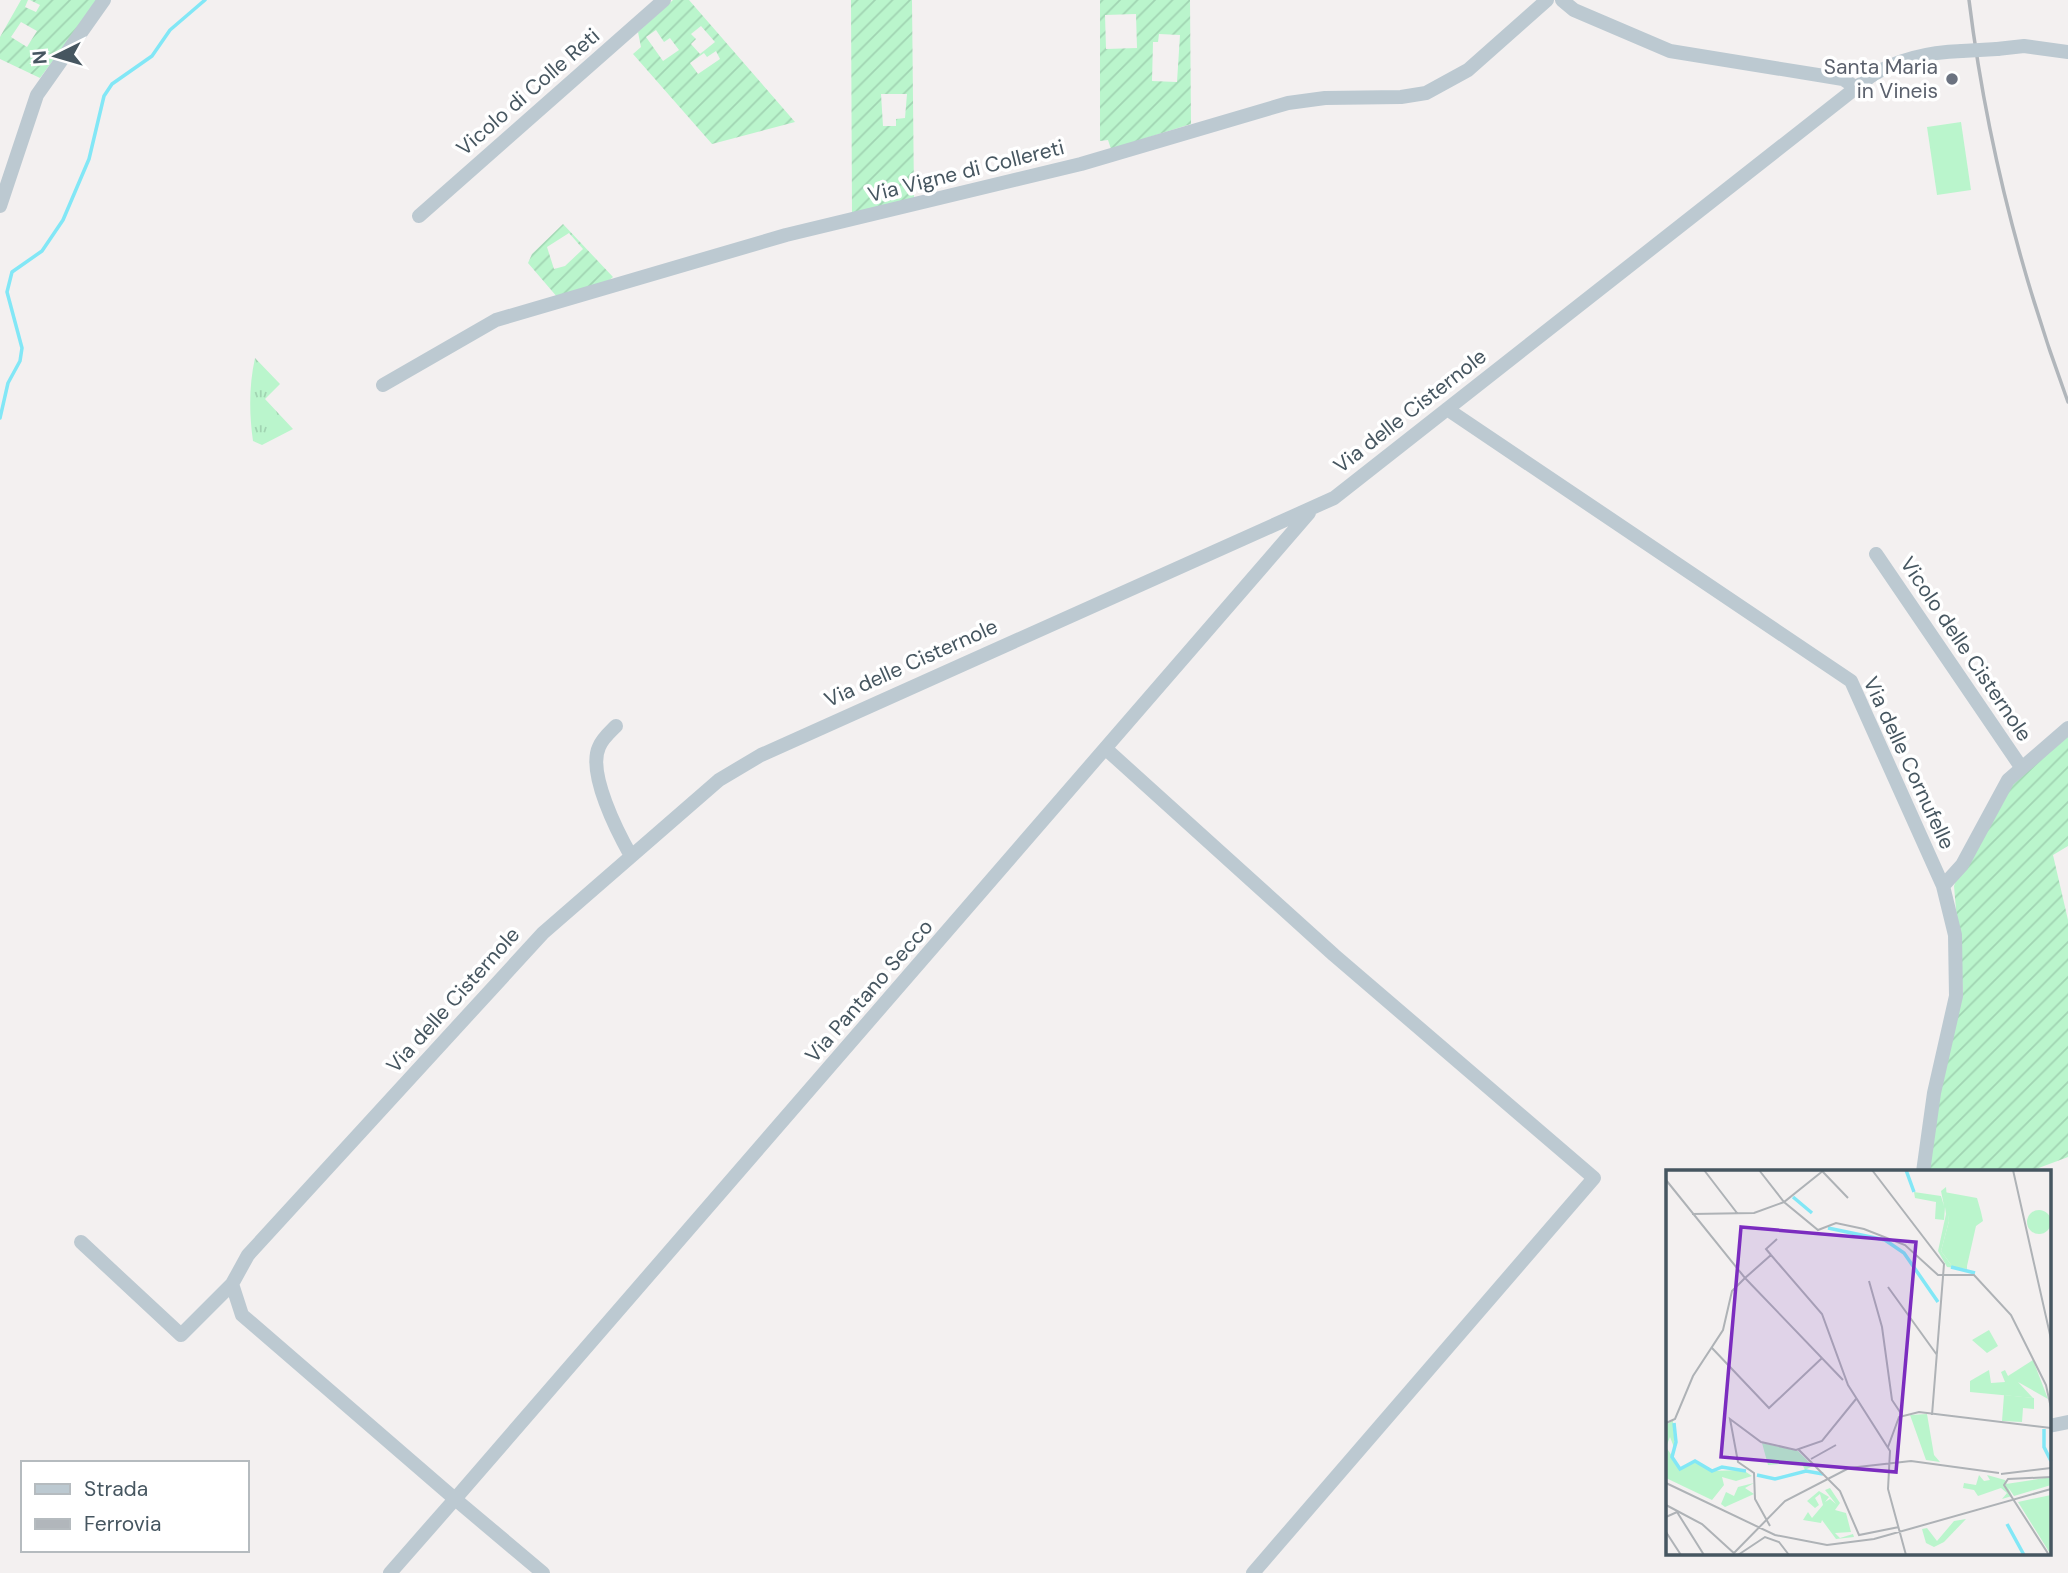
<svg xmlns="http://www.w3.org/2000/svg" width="2068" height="1573" font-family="'DM Sans',sans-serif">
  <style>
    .grass { fill: url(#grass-tufts) }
    .garden { fill: url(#garden-furrows); fill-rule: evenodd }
    .pitch { fill: #baf5cc }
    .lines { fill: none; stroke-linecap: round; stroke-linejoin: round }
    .stream { stroke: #82e7f6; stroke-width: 3.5 }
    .minor { stroke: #bcc9d1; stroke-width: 14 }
    .rail { stroke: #b1b6bb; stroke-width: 3.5 }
    .minor-bridge { stroke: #bcc9d1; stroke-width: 14 }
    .worship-dot { fill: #6b7280; stroke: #fff; stroke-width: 2.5 }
    .labels { text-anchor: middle; stroke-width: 7; stroke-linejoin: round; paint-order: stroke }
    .worship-label { font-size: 21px; fill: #5b616d; stroke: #fff; text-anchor: end }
    .street-label { font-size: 21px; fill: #465660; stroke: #fff }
    .inset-river { fill: none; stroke: #82e7f6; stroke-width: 3.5 }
    .inset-road { fill: none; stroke: #aeb2b6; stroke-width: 2 }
    .view { fill: #7b2cbf; fill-opacity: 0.15; stroke: #7b2cbf; stroke-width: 3.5 }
    .inset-edge { fill: none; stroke: #465660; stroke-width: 3.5 }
  </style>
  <defs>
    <pattern id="grass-tufts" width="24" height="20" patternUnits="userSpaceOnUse" patternTransform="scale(1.75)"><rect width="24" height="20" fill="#baf5cc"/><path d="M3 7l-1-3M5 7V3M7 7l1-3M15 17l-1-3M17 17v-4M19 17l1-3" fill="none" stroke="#a1d4b2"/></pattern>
    <pattern id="garden-furrows" width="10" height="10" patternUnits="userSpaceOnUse" patternTransform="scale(1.75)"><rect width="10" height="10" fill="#baf5cc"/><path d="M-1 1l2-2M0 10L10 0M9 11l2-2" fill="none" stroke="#a1d4b2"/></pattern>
  </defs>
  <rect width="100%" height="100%" fill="#f3f0f0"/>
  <path class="grass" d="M 255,358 L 280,384 L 265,399 L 293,429 L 262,445 L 253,441 C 249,413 249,385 255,358 Z"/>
  <path class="garden" d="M 21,0 L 28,0 L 25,7 L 36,12 L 40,5 L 30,0 L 98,0 L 40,78 L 0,59 L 0,37 ZM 21,22 L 37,31 L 27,47 L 11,37 Z
    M 673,0 L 689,0 L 795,122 L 712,144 L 633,54 L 641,47 L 638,32 ZM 701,26 L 715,42 L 700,54 L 691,44 L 696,39 L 691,34 ZM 656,30 L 664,42 L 670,38 L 679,50 L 663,61 L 646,37 ZM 716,51 L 720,59 L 698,74 L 690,63 L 704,53 L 707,57 Z
    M 851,0 L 912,0 L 914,198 L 852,215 ZM 881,94 L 907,94 L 905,118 L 896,119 L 896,126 L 883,126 Z
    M 1100,0 L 1190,0 L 1191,124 L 1111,149 L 1108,140 L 1100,141 ZM 1136,14 L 1137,48 L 1106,49 L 1105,15 ZM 1159,34 L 1180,35 L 1177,82 L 1152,81 L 1153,42 L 1158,42 Z
    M 563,224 L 613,277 L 606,283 L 558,298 L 528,263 L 532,254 ZM 569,233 L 583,249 L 565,266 L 554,269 L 547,247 Z
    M 2068,731 L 2068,846 L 2053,855 L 2068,920 L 2068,1157 L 2028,1172 L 1929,1172 L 1933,1124 L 1963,992 L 1954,886 L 1960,869 L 2008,783 Z"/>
  <path class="pitch" d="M 1961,122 L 1971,190 L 1937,195 L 1927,127 Z"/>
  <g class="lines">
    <path class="stream" d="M 0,418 L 8,383 L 20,361 L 22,348 L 7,292 L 12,272 L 42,251 L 63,220 L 89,159 L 104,96 L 112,84 L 152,56 L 170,30 L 205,0"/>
    <path class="minor" d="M 1562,0 L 1574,10 L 1670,51 L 1843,79 L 1855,87
      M 1997,49 L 2024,46 L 2068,52
      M 0,206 L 37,95 L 104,0
      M 419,216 L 664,0
      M 383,385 L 496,320 L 786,235 L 1081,164 L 1288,103 L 1325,98 L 1401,97 L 1426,93 L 1468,70 L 1547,0
      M 1447,409 L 1851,681 L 1943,886 L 1955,935 L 1956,996 L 1934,1093 L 1923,1172
      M 1876,554 L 2021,767
      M 616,726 C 610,732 602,739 599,747 C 587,773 618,833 631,856
      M 1106,749 L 1334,955 L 1594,1178 L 1253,1573
      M 1943,886 L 1962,865 L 2008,780 L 2068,728
      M 81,1242 L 181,1335 L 232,1284
      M 2049,1426 L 2068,1422
      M 390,1573 L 455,1499 L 242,1315 L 232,1284 L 248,1255 L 543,933 L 719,780 L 761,755 L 1334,498 L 1871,76 C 1898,59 1930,52 1962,51
      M 543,1573 L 455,1499 L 1309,513"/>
    <path class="rail" d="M 1969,0 C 1986,138 2020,272 2068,402"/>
    <path class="minor-bridge" d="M 1962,51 L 1997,49"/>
  </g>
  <circle class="worship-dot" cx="1952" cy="79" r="7"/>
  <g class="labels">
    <g class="worship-label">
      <text x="1938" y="74">Santa Maria<tspan x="1938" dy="24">in Vineis</tspan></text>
    </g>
    <g class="street-label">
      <text transform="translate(528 92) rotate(-41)" y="7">Vicolo di Colle Reti</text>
      <text transform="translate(966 171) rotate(-14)" y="7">Via Vigne di Collereti</text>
      <text transform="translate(1410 411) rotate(-38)" y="7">Via delle Cisternole</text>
      <text transform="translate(1966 649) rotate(56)" y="7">Vicolo delle Cisternole</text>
      <text transform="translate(911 663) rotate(-24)" y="7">Via delle Cisternole</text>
      <text transform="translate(1909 763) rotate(65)" y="7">Via delle Cornufelle</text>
      <text transform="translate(869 991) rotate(-49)" y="7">Via Pantano Secco</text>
      <text transform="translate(453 1000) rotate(-48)" y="7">Via delle Cisternole</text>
    </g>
  </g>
  <g transform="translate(1666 1170)">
    <rect width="385" height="385" fill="#f3f0f0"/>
    <path d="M 278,22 L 311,28 L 315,42 L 317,51 L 310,56 L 301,96 L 286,96 L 275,81 L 283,51 ZM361 52a12 12 0 1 1 24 0a12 12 0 1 1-24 0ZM 367,190 L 382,229 L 352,212 L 367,228 L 304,222 L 304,211 L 323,200 L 325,213 L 339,212 L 335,202 L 339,200 L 342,206 ZM 313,305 L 318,311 L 324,310 L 321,305 L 339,310 L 346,326 L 336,329 L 341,323 L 335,318 L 312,326 L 308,320 L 297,318 L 298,313 L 310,315 ZM 385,307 L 385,315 L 348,326 L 340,314 ZM 300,349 L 278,372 L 268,377 L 260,373 L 256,359 L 261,358 L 271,371 L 288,351 Z" fill="#baf5cc"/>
    <path d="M 7,250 L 9,280 L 4,267 L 0,277 L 14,298 L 29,291 L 46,301 L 77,300 L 86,306 L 70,311 L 56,307 L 58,315 L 46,330 L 0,308 L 0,255 Z" fill="#baf5cc"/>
    <path d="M 280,17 L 283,51 L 275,81 L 286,96 L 301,96 L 301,99 L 281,97 L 272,81 L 280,44 L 279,37 L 278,50 L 269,49 L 270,32 L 249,28 L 248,22 L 275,26 L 278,36 L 275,21 ZM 323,160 L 332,176 L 321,183 L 306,170 ZM 338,225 L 368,228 L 368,239 L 357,238 L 356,252 L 336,251 ZM 261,244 L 268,285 L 274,292 L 260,290 L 244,245 ZM 96,273 L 132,281 L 147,296 L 139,300 L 135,292 L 102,295 ZM 88,313 L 79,318 L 88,324 L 59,337 L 55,334 L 60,322 L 68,326 L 72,317 ZM 164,318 L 174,333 L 169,340 L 180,343 L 185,362 L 169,363 L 174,368 L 187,364 L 188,367 L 170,369 L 156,350 L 155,353 L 137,350 L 142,342 L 146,348 L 157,335 L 154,324 L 149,328 L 153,335 L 149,338 L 141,331 L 153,321 L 163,327 L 159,332 L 164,329 L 170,334 L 159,320 ZM 385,325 L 384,375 L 385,385 L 352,332 Z" fill="#baf5cc"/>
    <path class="inset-river" d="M 240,0 L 248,22M 127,27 L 146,43M 162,58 L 219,70 L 238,83 L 272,132M 285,97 L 309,103M 8,253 L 10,272 L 6,287 L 14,299 L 29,291 L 46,301 L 56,297 L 80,301M 378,259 L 378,277 L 385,291M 91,305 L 109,309 L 140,301 L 157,304M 341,354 L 358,385"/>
    <path class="inset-road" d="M 38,0 L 71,43M 93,0 L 118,32 L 152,60 L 170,53 L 198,59 L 239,75 L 272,105 L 308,105 L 345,145 L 380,215 L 385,238M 206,0 L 278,94 L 266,245M 347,0 L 385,169M 157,2 L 182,28M 0,10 L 79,108 L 105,85 L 156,144 L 182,215 L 224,281 L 222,319 L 240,385M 26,44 L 88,43 L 118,32 L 158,0M 105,85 L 100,79 L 111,69M 203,111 L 216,157 L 226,230 L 236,245M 222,117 L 271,185M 46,178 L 103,238 L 156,188M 0,253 L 9,249 L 27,206 L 57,160 L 66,121 L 79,108 L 177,210M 222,277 L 233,247 L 253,242 L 385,258M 132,279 L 174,321 L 193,365 L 233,357M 145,289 L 170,275M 335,304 L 385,298M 0,313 L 109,365 L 161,375 L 208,369 L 385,319M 0,335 L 36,354 L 70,385M 0,347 L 11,342 L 38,385M 104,356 L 89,329 L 88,303 L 72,292 L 64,249 L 95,272 L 130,280 L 156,271 L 190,229M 0,362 L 15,385M 66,385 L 119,331 L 183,298 L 245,291 L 333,303M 72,385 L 99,367 L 113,372 L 123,385M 383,385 L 338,315 L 342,309 L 385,307"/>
    <path class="view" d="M 75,57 L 250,72 L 230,302 L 55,287 Z"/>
    <rect width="385" height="385" class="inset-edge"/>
  </g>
  <rect x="21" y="1461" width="228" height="91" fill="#ffffff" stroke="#b5bbbf" stroke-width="2"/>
  <rect x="35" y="1484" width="35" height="10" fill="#bcc9d1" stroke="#b5bbbf" stroke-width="2"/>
  <text x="84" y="1496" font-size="21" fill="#465660">Strada</text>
  <rect x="35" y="1519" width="35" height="10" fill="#b1b6bb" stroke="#b5bbbf" stroke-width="2"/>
  <text x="84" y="1531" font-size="21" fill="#465660">Ferrovia</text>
  <g transform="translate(56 56) rotate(265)" stroke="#ffffff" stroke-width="5" paint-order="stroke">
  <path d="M0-5L12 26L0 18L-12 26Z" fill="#465660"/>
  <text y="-10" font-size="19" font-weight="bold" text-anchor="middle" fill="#465660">N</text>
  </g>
</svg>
